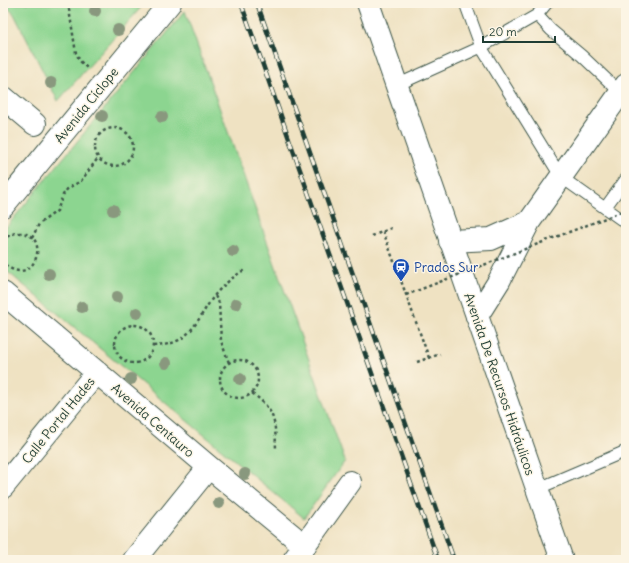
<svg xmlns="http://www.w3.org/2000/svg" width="629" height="563" font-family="Delius,sans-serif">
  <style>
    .green { fill: #8cd590; stroke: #568962 }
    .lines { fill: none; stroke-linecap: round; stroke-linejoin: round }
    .lane-casing { stroke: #3e5649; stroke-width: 13 }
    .street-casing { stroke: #3e5649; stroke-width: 24 }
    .secondary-casing { stroke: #3e5649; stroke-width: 24 }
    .primary-casing { stroke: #3e5649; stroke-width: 24 }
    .path { stroke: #3e5649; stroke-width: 2.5; stroke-dasharray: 3 3; stroke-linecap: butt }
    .lane { stroke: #fff; stroke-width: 11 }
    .street { stroke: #fff; stroke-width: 22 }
    .secondary { stroke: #fff; stroke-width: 22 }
    .primary { stroke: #fff; stroke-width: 22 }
    .rail-casing { stroke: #1f3d34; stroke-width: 4.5 }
    .rail { stroke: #fcf5e5; stroke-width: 3; stroke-dasharray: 9; stroke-linecap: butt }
    .path-bridge { stroke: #3e5649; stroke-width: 2.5; stroke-dasharray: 3 3; stroke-linecap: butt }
    .tree { fill: #89987e }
    .labels { text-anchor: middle; stroke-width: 3; stroke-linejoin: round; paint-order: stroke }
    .street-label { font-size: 13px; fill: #1f3d34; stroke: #fcf5e5 }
    .transit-label { font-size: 13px; fill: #164399; stroke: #fcf5e5; text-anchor: start }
  </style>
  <rect width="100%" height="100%" fill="#fcf5e5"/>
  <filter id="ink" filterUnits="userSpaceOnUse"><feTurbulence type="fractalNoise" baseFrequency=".025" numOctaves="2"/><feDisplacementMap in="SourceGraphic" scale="8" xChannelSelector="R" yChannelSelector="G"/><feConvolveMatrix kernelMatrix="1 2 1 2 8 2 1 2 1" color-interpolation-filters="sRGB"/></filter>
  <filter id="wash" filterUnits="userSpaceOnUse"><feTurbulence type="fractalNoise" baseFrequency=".012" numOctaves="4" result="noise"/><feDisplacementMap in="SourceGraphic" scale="16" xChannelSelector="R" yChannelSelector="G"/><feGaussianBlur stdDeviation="0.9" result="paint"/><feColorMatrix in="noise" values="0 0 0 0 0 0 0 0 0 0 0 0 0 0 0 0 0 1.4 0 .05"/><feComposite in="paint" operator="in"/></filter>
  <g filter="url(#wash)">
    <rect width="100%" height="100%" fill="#efe2c2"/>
    <path class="green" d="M 3,3 L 145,3 L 58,101 L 14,14 Z
      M 185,11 L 345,461 L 304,518 L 3,268 L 3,231 Z"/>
  </g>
  <g filter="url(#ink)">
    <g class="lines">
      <defs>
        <path id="lane" d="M 537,15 L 547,3
          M 397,85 L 481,47 L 465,3
          M 621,93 L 582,56 L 551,30 L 537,15 L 481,47 L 561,177 L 626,223
          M 605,208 L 626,179
          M 537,489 L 626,451"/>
        <path id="street" d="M 3,97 L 35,124
          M 3,206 L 170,3
          M 3,293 L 209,467 L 305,546
          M 3,487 L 97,372
          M 134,560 L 209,467
          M 294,560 L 350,482"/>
        <path id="secondary" d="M 450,241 L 491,239 L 529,222
          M 477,316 L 499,281 L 529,222 L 626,85"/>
        <path id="primary" d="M 368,3 L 562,560"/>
      </defs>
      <use href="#lane" class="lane-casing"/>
      <use href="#street" class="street-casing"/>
      <use href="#secondary" class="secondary-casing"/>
      <use href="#primary" class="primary-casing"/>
      <path class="path" d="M 68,3 L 76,53 L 80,61 L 87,68
        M95 147a19 19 0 1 1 38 0a19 19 0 1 1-38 0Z
        M 383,231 L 429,358
        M 372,236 L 394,227
        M 32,238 L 39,224 L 57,211 L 63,195 L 68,188 L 81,181 L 98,158
        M 3,241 C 7,236 12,233 19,233 C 53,232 35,292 3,263
        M 215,296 L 219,303 L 221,341 L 229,363
        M115 344a19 19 0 1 1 38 0a19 19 0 1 1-38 0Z
        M 153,346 C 191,345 195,322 214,296 C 222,286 233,277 244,270
        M220 379a19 19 0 1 1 38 0a19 19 0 1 1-38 0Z
        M 417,362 L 440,354
        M 252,393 C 276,411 275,421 276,449"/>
      <use href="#lane" class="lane"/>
      <use href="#street" class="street"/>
      <use href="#secondary" class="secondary"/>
      <use href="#primary" class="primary"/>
      <defs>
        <path id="rail" d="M 241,3 L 438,560
          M 257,3 L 454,560"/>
      </defs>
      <use href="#rail" class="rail-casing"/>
      <use href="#rail" class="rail"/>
      <path class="path-bridge" d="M 406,295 L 626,210"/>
    </g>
    <g class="tree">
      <circle cx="95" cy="11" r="6"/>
      <circle cx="118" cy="30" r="6"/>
      <circle cx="51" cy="83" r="6"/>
      <circle cx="102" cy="116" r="6"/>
      <circle cx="162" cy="117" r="6"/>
      <circle cx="113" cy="210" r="6"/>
      <circle cx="233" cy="251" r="6"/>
      <circle cx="49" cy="274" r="6"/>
      <circle cx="117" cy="297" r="6"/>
      <circle cx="236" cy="304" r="6"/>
      <circle cx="82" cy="307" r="6"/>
      <circle cx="137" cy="313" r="6"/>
      <circle cx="166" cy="363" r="6"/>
      <circle cx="131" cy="379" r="6"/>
      <circle cx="240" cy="379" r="6"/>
      <circle cx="245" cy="474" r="6"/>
      <circle cx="219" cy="503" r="6"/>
    </g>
  </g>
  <defs>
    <symbol id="station-pin" viewBox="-11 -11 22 30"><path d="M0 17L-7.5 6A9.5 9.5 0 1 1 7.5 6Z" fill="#1a4fb4" stroke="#fcf5e5"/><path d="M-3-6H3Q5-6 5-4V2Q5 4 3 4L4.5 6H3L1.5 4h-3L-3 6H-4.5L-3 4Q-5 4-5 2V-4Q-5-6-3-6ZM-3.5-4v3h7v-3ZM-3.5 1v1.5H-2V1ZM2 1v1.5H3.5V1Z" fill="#fff"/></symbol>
  </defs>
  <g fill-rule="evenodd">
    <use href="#station-pin" x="391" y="257" width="20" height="27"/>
  </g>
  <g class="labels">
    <g class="street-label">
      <text transform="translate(86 105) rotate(-51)" y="5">Avenida Cíclope</text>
      <text transform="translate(500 384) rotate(71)" y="5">Avenida De Recursos Hidráulicos</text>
      <text transform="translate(58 420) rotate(-51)" y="5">Calle Portal Hades</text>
      <text transform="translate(153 420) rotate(41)" y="5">Avenida Centauro</text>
    </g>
    <g class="transit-label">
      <text x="414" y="272">Prados Sur</text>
    </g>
  </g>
  <rect width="629" height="563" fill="none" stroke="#fcf5e5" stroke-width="16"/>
  <path d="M483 36v6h72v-6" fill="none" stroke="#1f3d34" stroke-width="2"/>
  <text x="489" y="36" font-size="12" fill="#1f3d34" stroke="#fcf5e5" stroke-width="3" paint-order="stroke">20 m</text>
</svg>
